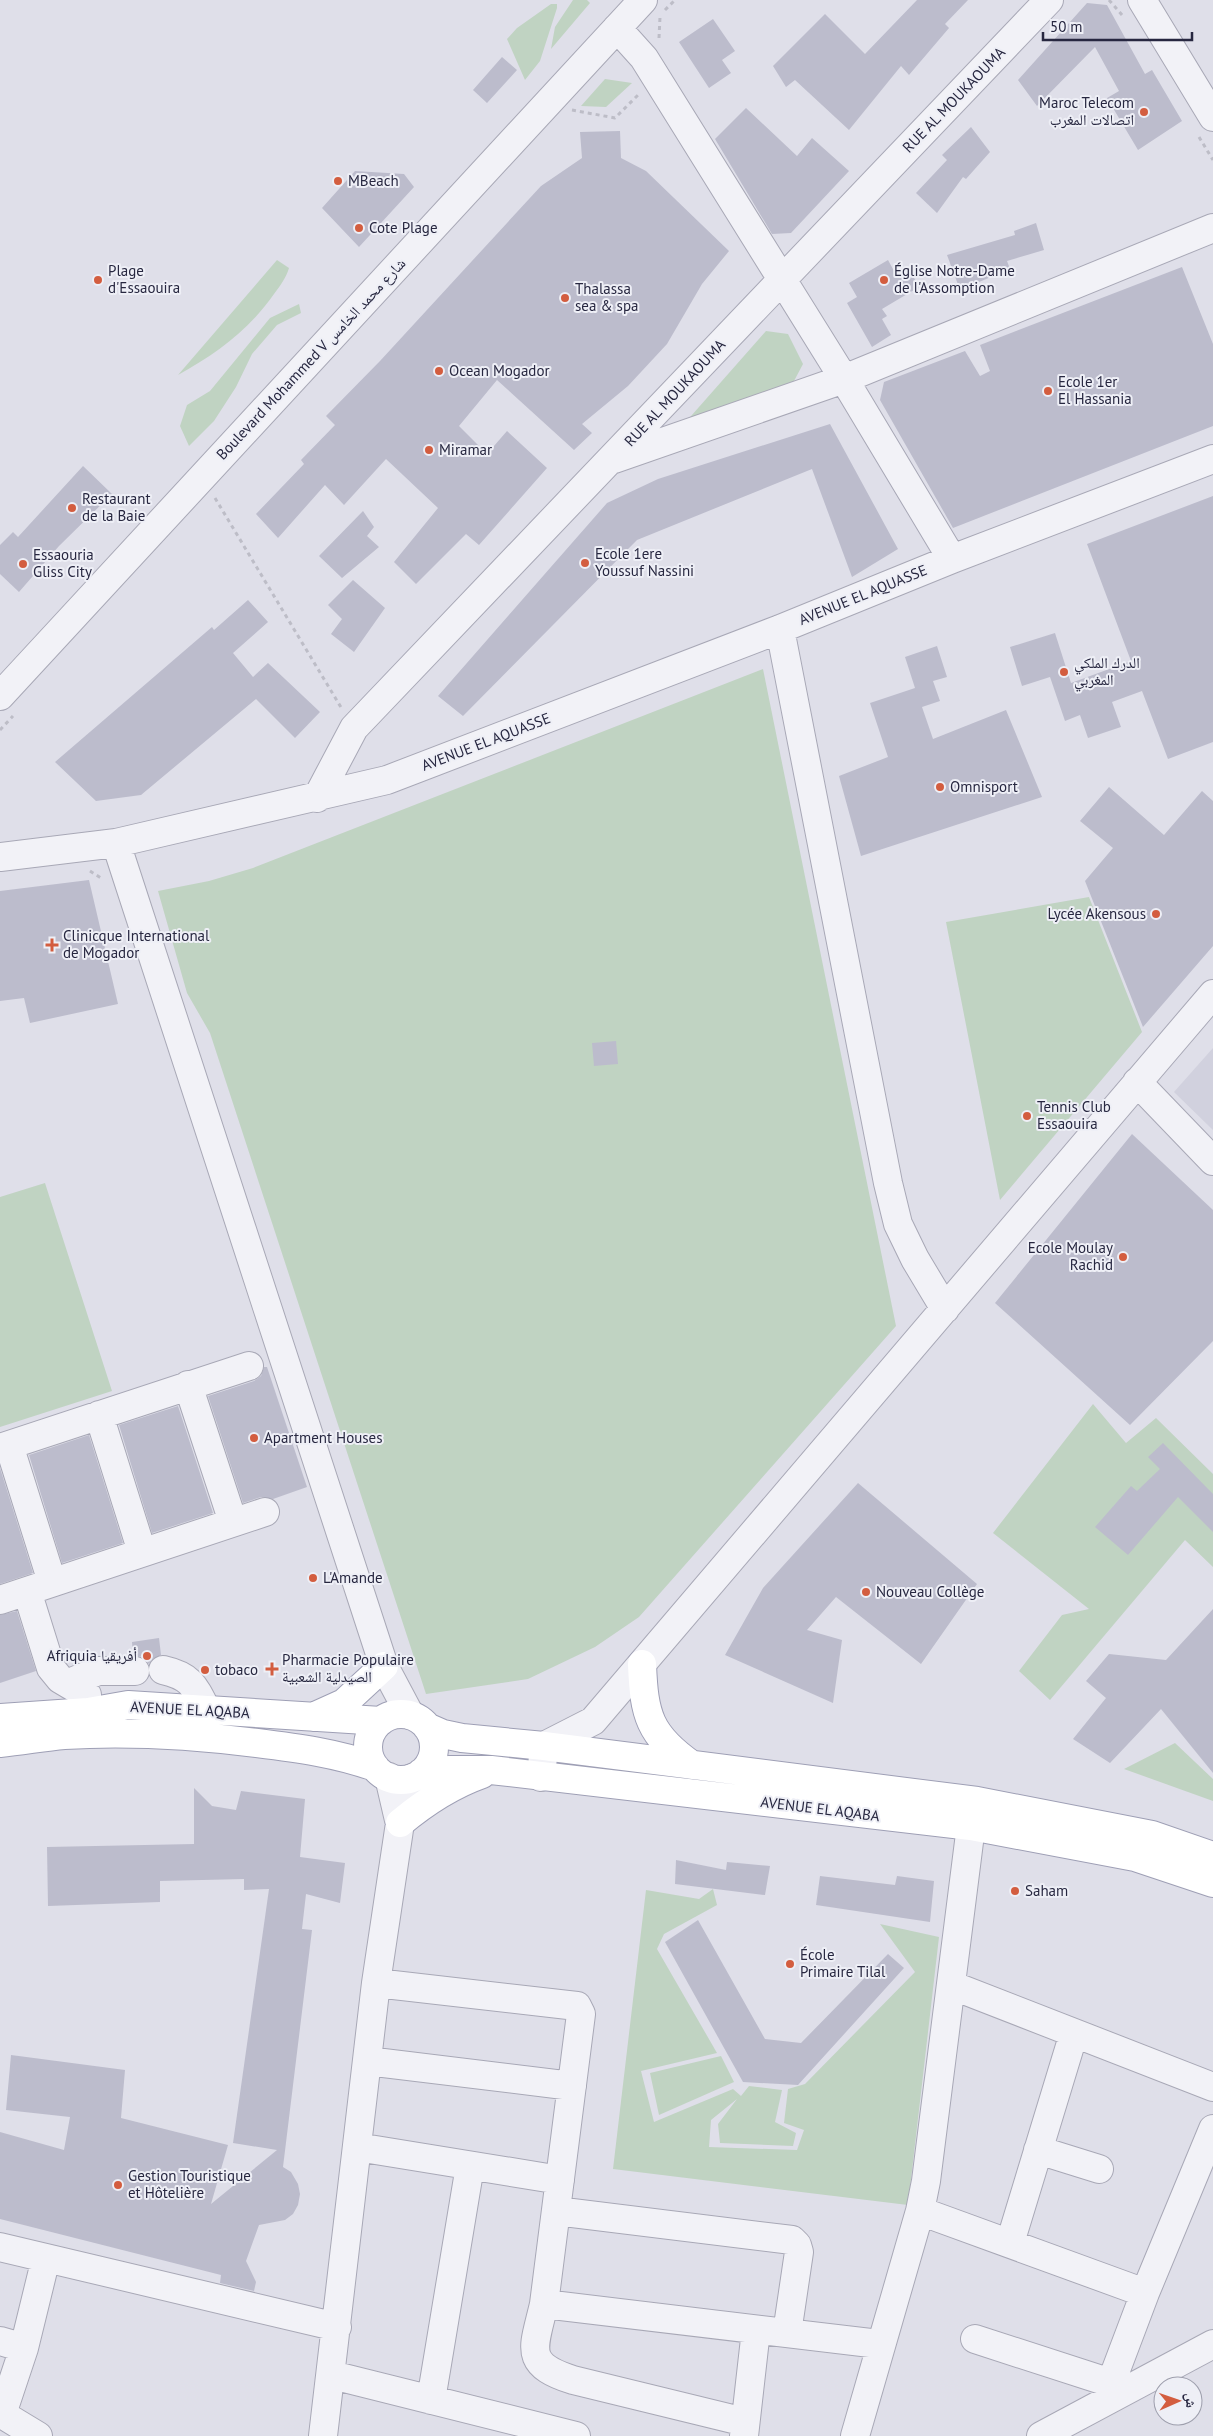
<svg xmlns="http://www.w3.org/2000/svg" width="1213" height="2436" font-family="'PT Sans','Noto Naskh Arabic',sans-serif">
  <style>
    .built { fill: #d1d1de }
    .green { fill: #c0d3c2 }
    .building { fill: #bcbccc }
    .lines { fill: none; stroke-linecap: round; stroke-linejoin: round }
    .minor-casing { stroke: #a8a8b6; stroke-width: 30 }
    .major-casing { stroke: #9e9fb5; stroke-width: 30 }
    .path { stroke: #bdbdc7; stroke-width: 3; stroke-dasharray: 4 4; stroke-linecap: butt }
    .minor { stroke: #f2f2f7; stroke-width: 28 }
    .major { stroke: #fff; stroke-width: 28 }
    .poi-dot { fill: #d35d3f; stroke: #eeeff6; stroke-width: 2 }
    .labels { text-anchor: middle; stroke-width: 4; stroke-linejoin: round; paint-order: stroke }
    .street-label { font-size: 15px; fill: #272740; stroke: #eeeff6 }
    .poi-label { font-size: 15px; fill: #272740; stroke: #eeeff6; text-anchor: start }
  </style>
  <rect width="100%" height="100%" fill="#dfdfe9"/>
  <path class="built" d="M 1213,1048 L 1213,1130 L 1174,1092 Z"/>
  <path class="green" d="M 573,0 L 587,0 L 590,3 L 551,49 L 555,27 Z
    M 551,4 L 557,4 L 557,8 L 540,61 L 525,80 L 507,39 L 517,28 Z
    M 605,79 L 632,83 L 606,107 L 581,106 Z
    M 277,260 L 289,268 C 286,278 280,286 274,294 C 249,330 216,354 178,375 Z
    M 299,304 L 301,313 L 277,325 L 252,354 L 236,387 L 214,421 L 189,446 L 180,426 L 187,405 L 210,391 L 270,318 Z
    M 766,331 L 788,334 L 803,364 L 794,381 L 684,424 Z
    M 763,669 L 896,1326 L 639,1617 L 595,1647 L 528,1679 L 426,1694 L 210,1033 L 187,993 L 158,891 L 209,881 L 253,868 Z
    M 1089,897 L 1142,1032 L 1000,1200 L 946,922 Z
    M 45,1183 L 112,1391 L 0,1427 L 0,1197 Z
    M 1093,1404 L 1126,1443 L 1156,1418 L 1213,1474 L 1213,1567 L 1185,1540 L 1050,1700 L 1019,1671 L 1062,1615 L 1089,1609 L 993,1533 Z
    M 1175,1743 L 1213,1779 L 1213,1801 L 1124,1769 Z
    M 713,1889 L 717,1905 L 664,1934 L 657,1949 L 717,2053 L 641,2071 L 654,2122 L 733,2089 L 741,2096 L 749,2086 L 782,2090 L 775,2122 L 796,2133 L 793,2146 L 720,2143 L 718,2124 L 737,2099 L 711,2120 L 709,2147 L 797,2150 L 804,2130 L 784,2123 L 788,2089 L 805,2084 L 915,1972 L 880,1924 L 939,1937 L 908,2205 L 613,2169 L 646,1890 L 699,1899 Z
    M 721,2056 L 734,2082 L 659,2115 L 650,2073 Z"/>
  <path class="building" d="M 917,0 L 968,0 L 945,24 L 949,28 L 909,75 L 901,66 L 849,130 L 795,80 L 786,87 L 773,66 L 825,14 L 865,54 Z
    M 1087,3 L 1107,5 L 1145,74 L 1152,70 L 1182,121 L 1138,150 L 1107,98 L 1119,91 L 1095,47 L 1037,106 L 1018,80 Z
    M 713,19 L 735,51 L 722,60 L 731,73 L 709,88 L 679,42 Z
    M 502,57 L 517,70 L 487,103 L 473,90 Z
    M 746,108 L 797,156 L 812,138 L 849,171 L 791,233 L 772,234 L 715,139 Z
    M 971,127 L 990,152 L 966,179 L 963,177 L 937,213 L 916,193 L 947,160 L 942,155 Z
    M 620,131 L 621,158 L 646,171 L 729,251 L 702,284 L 667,344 L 628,386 L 582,424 L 592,433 L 574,450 L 497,380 L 459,426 L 487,454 L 507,431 L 547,468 L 479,545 L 466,534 L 416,584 L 394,562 L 438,508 L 386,459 L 344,505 L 325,485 L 278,538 L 256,514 L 304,464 L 301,460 L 335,425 L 326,416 L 380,361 L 541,186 L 582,158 L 580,132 Z
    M 355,171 L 404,174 L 414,187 L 359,247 L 322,208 Z
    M 1036,223 L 1044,250 L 1007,261 L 1010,269 L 960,290 L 947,255 L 1015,235 L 1014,231 Z
    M 888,260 L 894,271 L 908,267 L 919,287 L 882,309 L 887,316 L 882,319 L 891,335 L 872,347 L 847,303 L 857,297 L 849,283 Z
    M 1182,267 L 1213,344 L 1213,426 L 953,528 L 880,400 L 884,382 L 965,351 L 980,376 L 990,371 L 980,345 Z
    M 830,424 L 898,549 L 852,577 L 812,469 L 637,540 L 463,716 L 438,696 L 607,503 L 658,479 Z
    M 83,466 L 112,494 L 59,546 L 19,592 L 0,574 L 0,545 L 13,532 L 18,537 Z
    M 1213,496 L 1213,742 L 1168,759 L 1142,691 L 1112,702 L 1121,727 L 1088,738 L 1080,715 L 1065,721 L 1050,677 L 1022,686 L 1010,647 L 1055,633 L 1071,683 L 1131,661 L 1087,544 Z
    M 363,511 L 374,527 L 367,536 L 379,547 L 342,578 L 319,556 Z
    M 353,580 L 385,608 L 354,652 L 331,634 L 342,619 L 328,605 Z
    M 248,600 L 268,622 L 233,653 L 253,677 L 268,663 L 320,712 L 295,738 L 256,699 L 141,795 L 96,801 L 55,762 L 212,627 L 214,630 Z
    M 937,646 L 947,677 L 933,681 L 940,701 L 922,707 L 933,739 L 1006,710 L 1042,797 L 861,856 L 839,776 L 888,757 L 870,703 L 915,688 L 905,657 Z
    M 1109,787 L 1164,835 L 1202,791 L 1213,801 L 1213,946 L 1143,1027 L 1085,881 L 1113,848 L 1080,821 Z
    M 89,880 L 118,1004 L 30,1023 L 24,998 L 0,1001 L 0,891 Z
    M 616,1041 L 618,1064 L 594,1066 L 592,1043 Z
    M 1132,1134 L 1213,1210 L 1213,1341 L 1130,1425 L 995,1303 Z
    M 264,1367 L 267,1367 L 307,1487 L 273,1499 L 261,1497 L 243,1503 L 208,1396 L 254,1381 L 261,1376 Z
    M 178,1406 L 213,1513 L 152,1533 L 119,1425 Z
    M 89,1435 L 123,1543 L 62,1563 L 29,1455 Z
    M 1163,1443 L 1213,1494 L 1213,1532 L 1178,1497 L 1128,1555 L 1095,1527 L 1131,1486 L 1137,1491 L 1160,1469 L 1148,1457 Z
    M 0,1468 L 33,1573 L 0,1584 Z
    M 858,1483 L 977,1584 L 921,1664 L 836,1597 L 807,1630 L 842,1640 L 833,1703 L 725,1655 L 763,1588 Z
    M 1213,1609 L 1213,1773 L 1161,1709 L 1110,1763 L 1073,1739 L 1106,1698 L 1086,1681 L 1109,1654 L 1166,1660 Z
    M 17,1611 L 36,1671 L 0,1683 L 0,1615 Z
    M 159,1638 L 161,1655 L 152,1659 L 149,1664 L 142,1657 L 133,1655 L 132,1642 Z
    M 194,1788 L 212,1806 L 236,1810 L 241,1791 L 305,1799 L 300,1857 L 345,1863 L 340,1903 L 306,1894 L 302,1929 L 312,1930 L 283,2167 L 291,2172 L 298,2184 L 300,2194 L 298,2205 L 293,2214 L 285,2220 L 259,2225 L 246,2261 L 256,2282 L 254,2291 L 220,2283 L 221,2275 L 0,2219 L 0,2132 L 64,2150 L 70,2117 L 6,2110 L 11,2055 L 125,2070 L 121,2118 L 228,2145 L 211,2204 L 277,2150 L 233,2143 L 269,1889 L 244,1890 L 244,1879 L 160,1881 L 160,1902 L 48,1906 L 47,1847 L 194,1844 Z
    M 676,1860 L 726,1870 L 727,1862 L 770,1866 L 765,1895 L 675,1884 Z
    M 820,1876 L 895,1885 L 897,1876 L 934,1881 L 930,1922 L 816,1905 Z
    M 698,1920 L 765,2039 L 801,2043 L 888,1954 L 904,1968 L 798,2085 L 743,2082 L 665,1942 Z"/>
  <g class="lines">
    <defs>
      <path id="minor" d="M 1142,0 L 1213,117
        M 617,28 L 644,58 L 844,379 L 952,559
        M 614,459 L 844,379 L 1213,228
        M 780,629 L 888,1183 L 898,1224 L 915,1259 L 945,1309
        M 0,696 L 643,0
        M 317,798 L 354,728 L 1049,0
        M 116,843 L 384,1666 L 410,1715
        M 0,857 L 116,843 L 387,780 L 780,629 L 952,559 L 1213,459
        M 1137,1082 L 1213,1161
        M 188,1385 L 233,1522
        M 99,1415 L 142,1552
        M 9,1445 L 52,1582
        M 0,1448 L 249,1366
        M 27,1591 L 51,1668 L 60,1679 L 87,1695 L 88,1712
        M 0,1600 L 265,1512
        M 163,1670 C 190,1676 194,1685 206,1709
        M 87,1695 L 74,1681 L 98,1671 L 135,1671
        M 389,1777 L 399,1820
        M 541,1777 L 544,1746 L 593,1721 L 1213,994
        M 376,1983 L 577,2006 L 581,2014 L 544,2304 C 534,2348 522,2364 573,2380 L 745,2422
        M 951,1985 L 1213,2087
        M 367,2061 L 572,2086
        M 357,2147 L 560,2180
        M 1038,2150 L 1099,2169
        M 556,2211 L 792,2240 L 797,2245 L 799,2252 L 787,2333
        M 920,2211 L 1145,2293
        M 1010,2243 L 1074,2033
        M 0,2247 L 337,2327
        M 544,2304 L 879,2344
        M 975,2339 L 1111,2383
        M 0,2341 L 24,2348
        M 332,2375 L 576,2436
        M 1113,2396 L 1111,2383 L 1145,2293 L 1213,2129
        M 431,2400 L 470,2166
        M 0,2413 L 38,2436
        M 2,2414 L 24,2348 L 46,2258
        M 323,2436 L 376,1983 L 400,1823 L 412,1778
        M 744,2436 L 756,2330
        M 855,2436 L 920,2211 L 926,2181 L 971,1826 L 976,1803
        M 1041,2436 L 1213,2344"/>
      <path id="major" d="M 642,1664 C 644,1715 649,1735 692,1765
        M368 1747a33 33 0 1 1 66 0a33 33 0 1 1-66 0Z
        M 313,1717 L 344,1703 L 384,1666
        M 0,1718 L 88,1712 L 128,1705 L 381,1721
        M 427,1727 L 443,1734 L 462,1738 L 544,1746 L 977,1801 L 1152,1835 L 1213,1856
        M 0,1743 C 21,1741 43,1737 64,1735 C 128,1731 193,1735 257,1743 C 297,1748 336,1753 375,1767
        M 421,1773 L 450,1770 L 491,1770 L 971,1826 L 1135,1857 L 1213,1883
        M 400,1823 C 425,1802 451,1785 482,1774"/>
    </defs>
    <use href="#minor" class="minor-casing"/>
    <use href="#major" class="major-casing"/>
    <path class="path" d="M 1109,0 L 1122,15
      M 665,10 L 675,0
      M 659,38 L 660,17
      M 572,110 L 615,118 L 640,93
      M 1199,137 L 1213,160
      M 215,498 L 342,709
      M 0,730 L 13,716
      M 90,871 L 101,878"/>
    <use href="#minor" class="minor"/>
    <use href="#major" class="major"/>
  </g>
  <g class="poi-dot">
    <circle cx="1144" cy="112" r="5"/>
    <circle cx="338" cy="181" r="5"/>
    <circle cx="359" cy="228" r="5"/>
    <circle cx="98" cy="280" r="5"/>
    <circle cx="884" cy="280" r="5"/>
    <circle cx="565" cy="298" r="5"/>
    <circle cx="439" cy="371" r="5"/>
    <circle cx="1048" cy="391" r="5"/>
    <circle cx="429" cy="450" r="5"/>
    <circle cx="72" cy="508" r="5"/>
    <circle cx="585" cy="563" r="5"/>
    <circle cx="23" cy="564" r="5"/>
    <circle cx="1064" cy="672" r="5"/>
    <circle cx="940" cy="787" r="5"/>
    <circle cx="1156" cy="914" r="5"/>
    <path d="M49.5 937.5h5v5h5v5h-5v5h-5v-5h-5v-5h5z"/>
    <circle cx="1027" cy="1116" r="5"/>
    <circle cx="1123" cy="1257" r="5"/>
    <circle cx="254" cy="1438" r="5"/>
    <circle cx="313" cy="1578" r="5"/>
    <circle cx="866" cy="1592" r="5"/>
    <circle cx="147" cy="1656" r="5"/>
    <path d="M269.5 1661.5h5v5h5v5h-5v5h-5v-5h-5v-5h5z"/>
    <circle cx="205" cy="1670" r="5"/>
    <circle cx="1015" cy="1891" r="5"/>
    <circle cx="790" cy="1964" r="5"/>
    <circle cx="118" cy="2185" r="5"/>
  </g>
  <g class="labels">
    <g class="street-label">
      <text transform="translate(954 100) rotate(-46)" y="5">RUE AL MOUKAOUMA</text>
      <text transform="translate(311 359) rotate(-47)" y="5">Boulevard Mohammed V شارع محمد الخامس</text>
      <text transform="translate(675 393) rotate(-47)" y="5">RUE AL MOUKAOUMA</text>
      <text transform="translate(863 595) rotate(-22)" y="5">AVENUE EL AQUASSE</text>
      <text transform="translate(486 742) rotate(-21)" y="5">AVENUE EL AQUASSE</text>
      <text transform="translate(190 1710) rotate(3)" y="5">AVENUE EL AQABA</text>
      <text transform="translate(820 1809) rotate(7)" y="5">AVENUE EL AQABA</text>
    </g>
    <g class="poi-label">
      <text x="1134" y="108" text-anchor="end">Maroc Telecom<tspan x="1134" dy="17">اتصالات المغرب</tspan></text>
      <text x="348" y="186">MBeach</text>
      <text x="369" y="233">Cote Plage</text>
      <text x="108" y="276">Plage<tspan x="108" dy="17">d'Essaouira</tspan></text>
      <text x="894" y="276">Église Notre-Dame<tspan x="894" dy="17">de l'Assomption</tspan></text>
      <text x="575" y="294">Thalassa<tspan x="575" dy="17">sea &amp; spa</tspan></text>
      <text x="449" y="376">Ocean Mogador</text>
      <text x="1058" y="387">Ecole 1er<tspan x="1058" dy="17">El Hassania</tspan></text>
      <text x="439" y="455">Miramar</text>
      <text x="82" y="504">Restaurant<tspan x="82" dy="17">de la Baie</tspan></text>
      <text x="595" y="559">Ecole 1ere<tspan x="595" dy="17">Youssuf Nassini</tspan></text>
      <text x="33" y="560">Essaouria<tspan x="33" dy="17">Gliss City</tspan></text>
      <text x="1074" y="668">الدرك الملكي<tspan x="1074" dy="17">المغربي</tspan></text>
      <text x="950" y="792">Omnisport</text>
      <text x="1146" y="919" text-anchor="end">Lycée Akensous</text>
      <text x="63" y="941">Clinicque International<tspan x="63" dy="17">de Mogador</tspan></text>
      <text x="1037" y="1112">Tennis Club<tspan x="1037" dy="17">Essaouira</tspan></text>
      <text x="1113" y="1253" text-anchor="end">Ecole Moulay<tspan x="1113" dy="17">Rachid</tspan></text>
      <text x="264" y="1443">Apartment Houses</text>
      <text x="323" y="1583">L'Amande</text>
      <text x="876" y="1597">Nouveau Collège</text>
      <text x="137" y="1661" text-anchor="end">Afriquia أفريقيا</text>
      <text x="282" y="1665">Pharmacie Populaire<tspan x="282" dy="17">الصيدلية الشعبية</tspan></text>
      <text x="215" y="1675">tobaco</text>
      <text x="1025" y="1896">Saham</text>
      <text x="800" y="1960">École<tspan x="800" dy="17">Primaire Tilal</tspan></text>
      <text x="128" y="2181">Gestion Touristique<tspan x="128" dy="17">et Hôtelière</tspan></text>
    </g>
  </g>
  <g transform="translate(1178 2401) rotate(88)"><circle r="24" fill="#eeeff6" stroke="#9e9fad"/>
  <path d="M0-4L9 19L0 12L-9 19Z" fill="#d35d3f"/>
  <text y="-8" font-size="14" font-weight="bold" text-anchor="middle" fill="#272740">ش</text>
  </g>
  <path d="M1043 32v8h149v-8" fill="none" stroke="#272740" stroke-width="2.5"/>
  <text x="1050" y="32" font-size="15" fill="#272740" stroke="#eeeff6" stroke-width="4" paint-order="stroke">50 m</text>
</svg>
